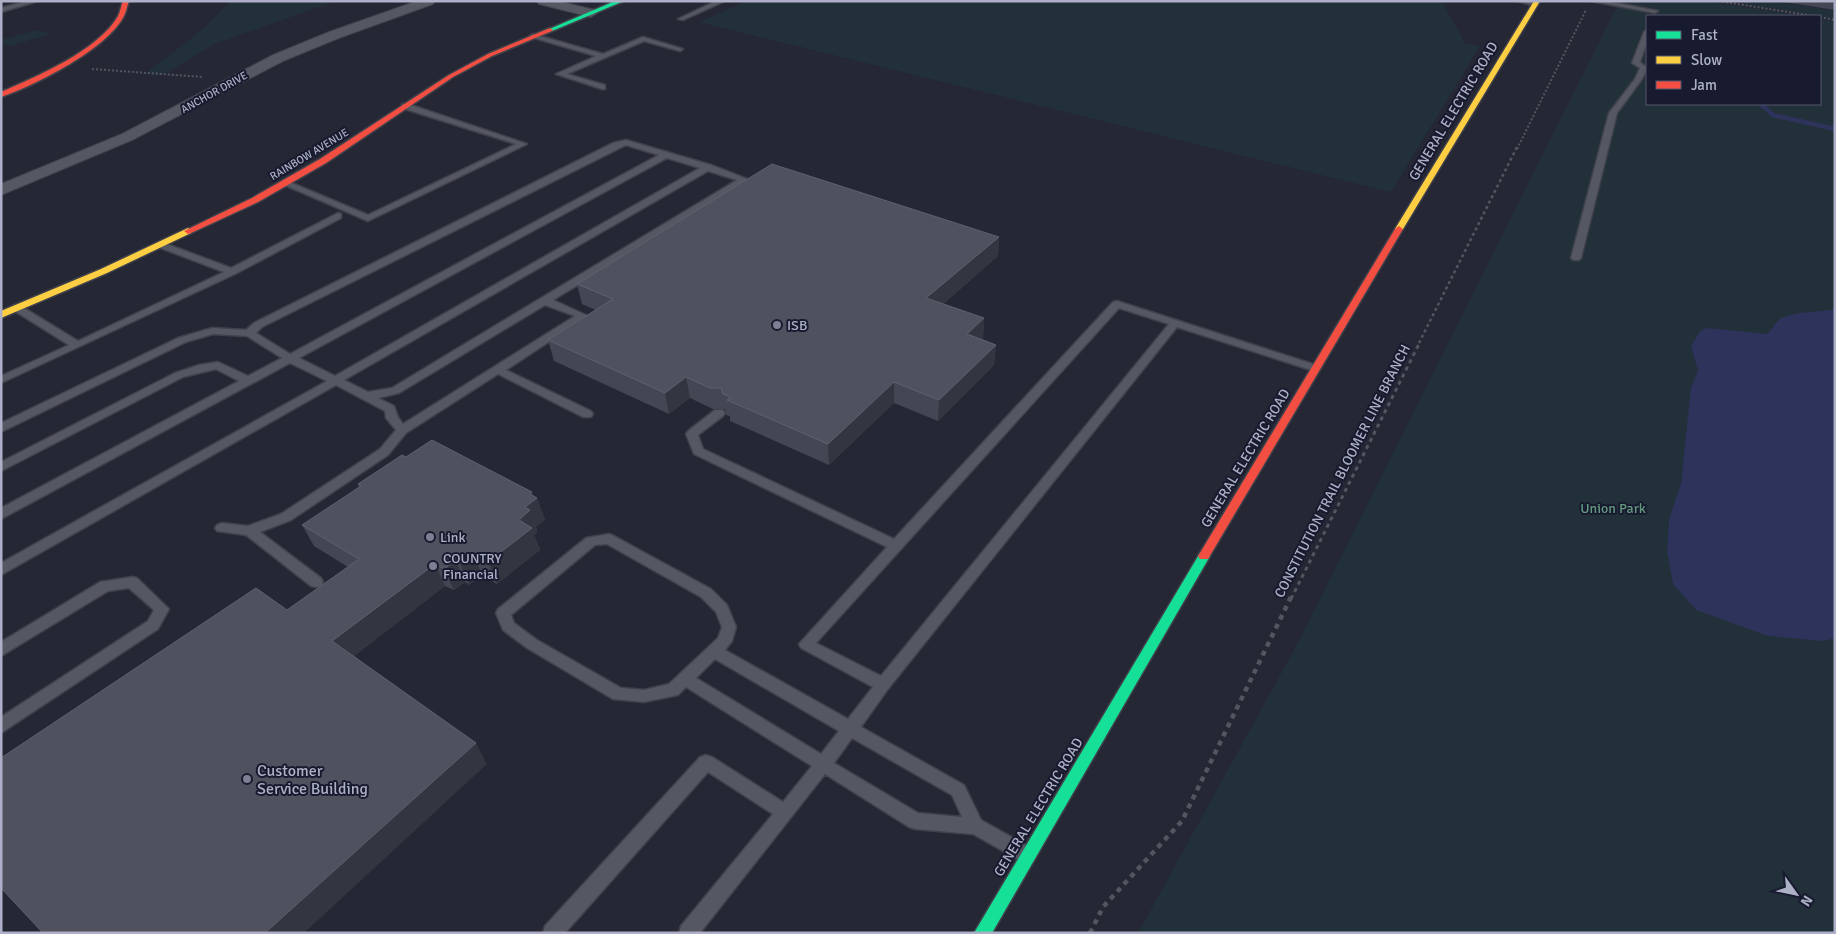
<svg xmlns="http://www.w3.org/2000/svg" width="1836" height="934" font-family="Signika,sans-serif">
  <style>
    .green { fill: #22303a }
    .water { fill: #2d335b }
    .lines { fill: none; stroke-linecap: round; stroke-linejoin: round }
    .stream { stroke: #2d335b; stroke-width: 4.5 }
    .lane-casing { stroke: #3f414b; stroke-width: 3 }
    .street-casing { stroke: #3f414b; stroke-width: 2 }
    .fast-casing { stroke: #3f414b; stroke-width: 3 }
    .slow-casing { stroke: #3f414b; stroke-width: 3 }
    .jam-casing { stroke: #3f414b; stroke-width: 3 }
    .path-far3 { stroke: #535660; stroke-width: 2; stroke-dasharray: 2 2; stroke-linecap: butt }
    .path-far2 { stroke: #535660; stroke-width: 2.5; stroke-dasharray: 3 3; stroke-linecap: butt }
    .path-far1 { stroke: #535660; stroke-width: 3; stroke-dasharray: 4 4; stroke-linecap: butt }
    .path { stroke: #535660; stroke-width: 4.5; stroke-dasharray: 5 5; stroke-linecap: butt }
    .lane { fill: #555762; fill-rule: evenodd }
    .street { fill: #555762; fill-rule: evenodd }
    .fast { fill: #16e098; fill-rule: evenodd }
    .slow { fill: #ffcf43; fill-rule: evenodd }
    .jam { fill: #f24e42; fill-rule: evenodd }
    .wall { fill: #454653 }
    .shaded-wall { fill: #333541 }
    .building { fill: #50515f; stroke: #5f6070 }
    .poi-dot { fill: #7d8094; stroke: #181b2f; stroke-width: 2 }
    .labels { text-anchor: middle; stroke-width: 4; stroke-linejoin: round; paint-order: stroke }
    .far-street-label { font-size: 11px; fill: #adb0c7; stroke: #181b2f }
    .street-label { font-size: 14px; fill: #adb0c7; stroke: #181b2f }
    .poi-label { font-size: 14px; fill: #adb0c7; stroke: #181b2f; text-anchor: start }
    .park-label { font-size: 14px; fill: #639a7f; stroke: #181b2f }
    .near-poi-label { font-size: 16px; fill: #adb0c7; stroke: #181b2f; text-anchor: start }
  </style>
  <rect width="100%" height="100%" fill="#252734"/>
  <path class="green" d="M 230,1 L 336,1 L 214,44 L 163,75 L 145,74 C 174,50 206,31 230,1 Z
    M 747,1 L 1442,1 L 1465,43 L 1480,46 L 1391,192 L 699,22 Z
    M 1620,1 L 1708,1 L 1802,16 L 1647,16 L 1647,104 L 1820,104 L 1820,19 L 1835,21 L 1835,933 L 1138,933 L 1295,648 Z
    M 1725,1 L 1774,1 L 1835,11 L 1835,19 Z
    M 37,30 L 52,34 L 10,46 L 1,43 L 1,40 Z"/>
  <path class="water" d="M 1830,310 L 1835,310 L 1835,638 L 1824,641 L 1768,636 L 1696,610 L 1673,584 L 1667,551 L 1669,519 L 1681,484 L 1691,387 L 1698,371 L 1691,346 L 1701,330 L 1708,328 L 1766,334 C 1773,331 1773,324 1779,320 C 1788,312 1818,312 1830,310 Z"/>
  <g class="lines">
    <path class="stream" d="M 1761,104 L 1773,115 L 1835,129"/>
    <defs>
      <path id="lane" d="M 27,1 L 38,1 L 1,12 L 1,8 Z
        M 716,1 L 725,1 L 683,20 L 678,19 Z
        M 1518,1 L 1531,1 L 1538,4 L 1535,6 Z
        M 1591,1 L 1607,1 L 1658,11 L 1655,13 Z
        M 1647,30 L 1647,41 L 1640,62 L 1647,68 L 1642,79 L 1617,113 L 1581,258 L 1579,260 L 1573,260 L 1571,258 L 1609,113 L 1635,79 L 1640,68 L 1632,63 L 1644,32 Z
        M 533,34 L 603,54 L 643,37 L 683,49 L 680,51 L 644,41 L 567,74 L 605,85 L 605,89 L 602,89 L 556,74 L 596,56 L 531,37 L 530,36 Z
        M 402,104 L 408,104 L 527,144 L 368,221 L 280,183 L 287,181 L 368,215 L 516,144 L 402,108 Z
        M 626,140 L 711,165 L 747,179 L 740,187 L 553,300 L 588,316 L 506,370 L 591,411 L 593,414 L 591,417 L 583,417 L 498,374 L 406,433 L 388,455 L 291,520 L 260,532 L 321,578 L 323,582 L 321,586 L 316,587 L 311,586 L 246,535 L 217,531 L 215,528 L 217,525 L 222,523 L 248,526 L 281,514 L 380,449 L 396,430 L 386,418 L 385,411 L 336,385 L 1,575 L 1,563 L 327,381 L 290,363 L 1,519 L 1,508 L 239,381 L 216,369 L 183,377 L 1,471 L 1,462 L 175,373 L 199,365 L 218,362 L 248,376 L 282,358 L 247,336 L 213,334 L 186,342 L 1,432 L 1,423 L 178,338 L 212,328 L 246,330 L 254,323 L 613,143 ZM 626,145 L 659,155 L 290,354 L 256,333 L 262,327 ZM 667,158 L 700,168 L 335,376 L 299,358 ZM 708,171 L 737,180 L 392,388 L 368,392 L 344,380 ZM 545,305 L 575,316 L 403,424 L 398,417 L 394,406 L 378,398 L 399,393 Z
        M 338,213 L 341,214 L 341,218 L 235,274 L 1,383 L 1,376 L 69,345 L 13,310 L 12,308 L 13,306 L 21,306 L 78,341 L 224,272 L 158,247 L 158,243 L 164,243 L 231,268 Z
        M 1117,301 L 1319,366 L 1321,368 L 1315,371 L 1311,370 L 1177,327 L 888,689 L 861,727 L 964,785 L 981,820 L 1031,848 L 1034,854 L 1031,860 L 1025,862 L 1019,860 L 973,834 L 915,829 L 909,827 L 825,774 L 700,933 L 679,933 L 681,926 L 773,814 L 708,772 L 565,933 L 543,933 L 545,926 L 700,757 L 706,755 L 712,757 L 783,802 L 812,766 L 686,687 L 678,695 L 644,702 L 613,699 L 527,648 L 503,630 L 496,613 L 498,609 L 586,538 L 609,534 L 614,536 L 711,589 L 727,605 L 736,627 L 732,641 L 725,650 L 848,719 L 873,687 L 801,648 L 799,644 L 887,547 L 694,454 L 686,434 L 688,431 L 715,410 L 723,410 L 725,413 L 723,416 L 698,435 L 703,449 L 894,539 L 1113,302 ZM 1119,308 L 1169,324 L 881,676 L 816,643 ZM 607,544 L 701,597 L 716,612 L 722,627 L 718,638 L 669,684 L 644,690 L 621,688 L 537,640 L 514,623 L 511,615 L 595,545 ZM 715,659 L 839,731 L 821,754 L 696,678 ZM 852,738 L 952,795 L 962,817 L 918,813 L 834,763 Z
        M 132,577 L 137,578 L 169,609 L 158,629 L 1,733 L 1,717 L 148,621 L 154,610 L 129,588 L 108,591 L 1,656 L 1,642 L 100,582 Z"/>
      <path id="street" d="M 417,1 L 435,1 L 433,4 L 339,38 L 283,61 L 132,140 L 1,195 L 1,184 L 122,134 L 273,55 L 329,32 Z
        M 537,1 L 558,1 L 595,10 L 597,13 L 591,17 L 539,4 Z"/>
      <path id="fast" d="M 615,1 L 624,1 L 552,31 L 547,30 Z
        M 1204,551 L 1208,553 L 1210,556 L 992,933 L 974,933 L 1200,553 Z"/>
      <path id="slow" d="M 1534,1 L 1540,1 L 1403,229 L 1399,232 L 1396,231 L 1395,229 Z
        M 188,228 L 192,231 L 191,233 L 107,273 L 1,318 L 1,311 L 101,269 Z"/>
      <path id="jam" d="M 123,1 L 129,1 C 127,6 126,12 124,16 C 107,49 36,85 1,97 L 1,92 C 36,77 99,50 118,16 C 120,12 121,6 123,1 Z
        M 550,28 L 553,30 L 552,31 L 492,56 L 453,77 L 326,163 L 258,202 L 191,233 L 188,234 L 184,231 L 252,198 L 320,159 L 449,75 L 488,54 Z
        M 1399,226 L 1403,229 L 1208,559 L 1200,559 L 1198,556 L 1200,553 L 1395,229 Z"/>
    </defs>
    <use href="#lane" class="lane-casing"/>
    <use href="#street" class="street-casing"/>
    <use href="#fast" class="fast-casing"/>
    <use href="#slow" class="slow-casing"/>
    <use href="#jam" class="jam-casing"/>
    <path class="path-far3" d="M 1718,1 L 1813,16
      M 1820,17 L 1835,20
      M 92,69 L 203,77
      M 1517,149 L 1586,10"/>
    <path class="path-far2" d="M 1419,343 L 1517,147"/>
    <path class="path-far1" d="M 1291,599 L 1420,342"/>
    <path class="path" d="M 1090,933 L 1103,907 L 1182,821 L 1291,597"/>
    <use href="#lane" class="lane"/>
    <use href="#street" class="street"/>
    <use href="#fast" class="fast"/>
    <use href="#slow" class="slow"/>
    <use href="#jam" class="jam"/>
  </g>
  <path class="wall" d="M 1777,1 L 1835,1 L 1835,10 Z
    M 999,237 L 998,256 L 943,304 L 984,318 L 983,339 L 982,339 L 996,345 L 994,365 L 938,421 L 894,403 L 829,465 L 730,421 L 730,416 L 726,415 L 725,409 L 713,409 L 690,398 L 669,414 L 554,361 L 548,340 L 596,310 L 582,304 L 577,284 Z
    M 406,457 L 532,492 L 533,496 L 537,498 L 545,520 L 536,527 L 537,532 L 534,535 L 540,550 L 497,584 L 482,575 L 469,585 L 465,582 L 454,590 L 445,586 L 354,656 L 487,764 L 287,610 L 348,567 L 314,546 L 302,525 L 359,487 L 358,484 Z"/>
  <path class="shaded-wall" d="M 999,237 L 998,256 L 926,318 L 926,298 Z
    M 984,318 L 983,339 L 966,354 L 967,334 Z
    M 996,345 L 994,365 L 938,421 L 939,400 Z
    M 686,377 L 690,398 L 669,414 L 665,393 Z
    M 894,382 L 894,403 L 829,465 L 828,444 Z
    M 532,492 L 535,500 L 537,498 L 545,520 L 536,527 L 537,532 L 534,535 L 540,550 L 497,584 L 488,562 L 519,520 L 525,507 L 530,494 Z
    M 473,553 L 482,575 L 469,585 L 460,563 Z
    M 456,560 L 465,582 L 454,590 L 444,569 Z
    M 435,564 L 445,586 L 345,663 L 332,641 Z
    M 476,743 L 487,764 L 304,933 L 265,933 Z"/>
  <path class="building" d="M 772,164 L 999,237 L 926,298 L 984,318 L 967,334 L 996,345 L 939,400 L 894,382 L 828,444 L 727,400 L 731,397 L 723,394 L 721,388 L 710,388 L 686,377 L 665,393 L 548,340 L 613,299 L 577,284 Z
    M 432,440 L 532,492 L 530,494 L 537,498 L 525,507 L 530,510 L 519,520 L 532,528 L 488,562 L 473,553 L 460,563 L 456,560 L 444,569 L 435,564 L 332,641 L 476,743 L 265,933 L 43,933 L 1,888 L 1,758 L 256,588 L 287,610 L 359,559 L 302,525 L 361,486 L 358,484 L 402,455 L 406,457 Z"/>
  <g class="poi-dot">
    <circle cx="777" cy="325" r="5"/>
    <circle cx="430" cy="537" r="5"/>
    <circle cx="433" cy="566" r="5"/>
    <circle cx="247" cy="779" r="5"/>
  </g>
  <g class="labels">
    <g class="far-street-label">
      <text transform="translate(214 92) rotate(-29)" y="4">ANCHOR DRIVE</text>
      <text transform="translate(309 154) rotate(-31)" y="4">RAINBOW AVENUE</text>
    </g>
    <g class="street-label">
      <text transform="translate(1453 111) rotate(-59)" y="5">GENERAL ELECTRIC ROAD</text>
      <text transform="translate(1245 458) rotate(-59)" y="5">GENERAL ELECTRIC ROAD</text>
      <text transform="translate(1342 471) rotate(-63)" y="5">CONSTITUTION TRAIL BLOOMER LINE BRANCH</text>
      <text transform="translate(1038 807) rotate(-59)" y="5">GENERAL ELECTRIC ROAD</text>
    </g>
    <g class="poi-label">
      <text x="787" y="330">ISB</text>
      <text x="440" y="542">Link</text>
      <text x="443" y="563">COUNTRY<tspan x="443" dy="16">Financial</tspan></text>
    </g>
    <g class="park-label">
      <text x="1613" y="513">Union Park</text>
    </g>
    <g class="near-poi-label">
      <text x="257" y="776">Customer<tspan x="257" dy="18">Service Building</tspan></text>
    </g>
  </g>
  <rect width="1836" height="934" fill="none" stroke="#adb0c7" stroke-width="5"/>
  <rect x="1646" y="15" width="175" height="90" fill="#181b2f" stroke="#54576c"/>
  <rect x="1656" y="31" width="25" height="8" fill="#16e098" stroke="#54576c"/>
  <text x="1691" y="40" font-size="15" fill="#adb0c7">Fast</text>
  <rect x="1656" y="56" width="25" height="8" fill="#ffcf43" stroke="#54576c"/>
  <text x="1691" y="65" font-size="15" fill="#adb0c7">Slow</text>
  <rect x="1656" y="81" width="25" height="8" fill="#f24e42" stroke="#54576c"/>
  <text x="1691" y="90" font-size="15" fill="#adb0c7">Jam</text>
  <g transform="translate(1796 894) rotate(123)" stroke="#181b2f" stroke-width="4" paint-order="stroke">
  <path d="M0-4L9 19L0 12L-9 19Z" fill="#adb0c7"/>
  <text y="-8" font-size="14" font-weight="bold" text-anchor="middle" fill="#adb0c7">N</text>
  </g>
</svg>
